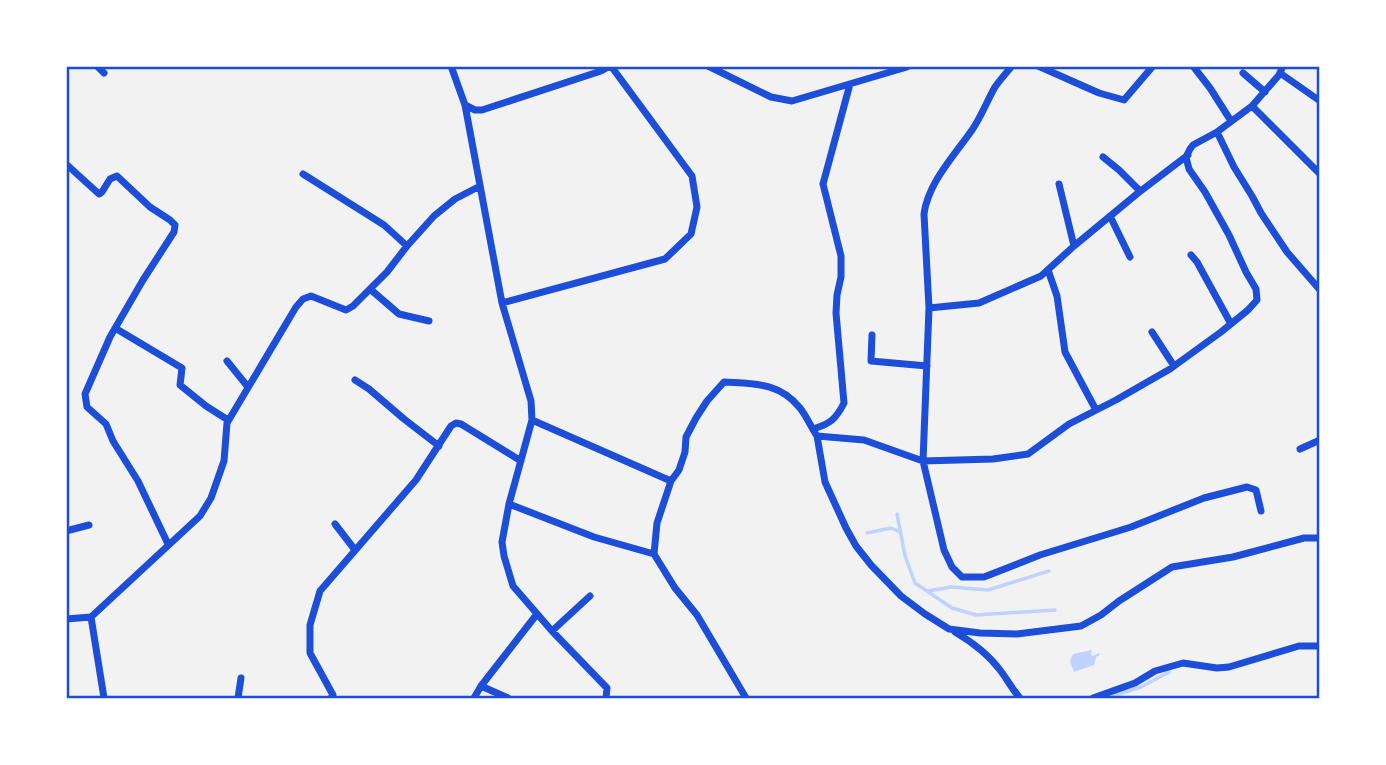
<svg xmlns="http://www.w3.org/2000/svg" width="1386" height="765" font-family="'Fira Sans',sans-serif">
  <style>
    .water { fill: #bfd3fe }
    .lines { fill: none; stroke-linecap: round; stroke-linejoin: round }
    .stream { stroke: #bfd3fe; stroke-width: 3.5 }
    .minor { stroke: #1d4ed8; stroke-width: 7 }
    .neatline { fill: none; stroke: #1d4ed8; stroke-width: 2.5 }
  </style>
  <rect width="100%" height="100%" fill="#f2f2f2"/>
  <path class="water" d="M 1092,650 L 1091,655 L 1093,656 L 1099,653 L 1100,655 L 1096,657 L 1094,665 L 1074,672 L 1070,661 L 1073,654 Z"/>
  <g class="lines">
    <path class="stream" d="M 897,514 L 905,556 L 915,583 L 952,608 L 976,615 L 1055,610
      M 867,533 L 891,528 L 900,532
      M 928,591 L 951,587 L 988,590 L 1049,571
      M 1107,698 L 1141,687 L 1169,672"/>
    <path class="minor" d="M 97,66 L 104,73
      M 451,66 L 465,105 L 475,110 L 482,110 L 601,71 L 610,66
      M 708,66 L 771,97 L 792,101 L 907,67
      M 1012,66 C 1006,73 1000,80 995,87 C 987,101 981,117 972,130 C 954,156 928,183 924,214 L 929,308 L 923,461 L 944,550 L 952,567 L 962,577 L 984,577 L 1040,555 L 1131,527 L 1204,498 L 1247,487 L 1256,490 L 1261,511
      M 1038,66 L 1099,93 L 1124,100 L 1153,66
      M 1193,66 L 1210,88 L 1231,121
      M 1243,73 L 1265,92
      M 1280,73 L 1320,101
      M 465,105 L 502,303 L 531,401 L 532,420 L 509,504 L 502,542 L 504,556 L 513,586 L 552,631 L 607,688 L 606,698
      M 1252,106 L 1320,174
      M 1217,132 L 1234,167 L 1252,196 L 1261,213 L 1287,252 L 1320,290
      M 1103,157 L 1119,170 L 1140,191
      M 66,164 L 99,194 L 102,192 L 110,179 L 117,176 L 150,207 L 170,220 L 175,225 L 174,232 L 143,280 L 110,337 L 85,394 L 87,407 L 106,424 L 113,441 L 138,481 L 168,544
      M 303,174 L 384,225 L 407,246
      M 1059,184 L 1074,246
      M 1110,216 L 1130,257
      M 1191,255 L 1197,262 L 1231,324
      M 1048,270 L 1057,296 L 1065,352 L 1096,410
      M 370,289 L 399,314 L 429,321
      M 502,303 L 665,259 L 691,234 L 697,207 L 692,176 L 611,66
      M 929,308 L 979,303 L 1041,276 L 1074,246 L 1138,193 L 1188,155
      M 115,328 L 182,368 L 180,385 L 206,406 L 228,420
      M 1152,332 L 1174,366
      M 872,335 L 871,361 L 927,366
      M 227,361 L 248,387
      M 355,380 L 369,389 L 404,419 L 439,446
      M 532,420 L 671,481
      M 813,429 C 830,424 836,419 844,403 L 836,313 L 837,295 L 841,277 L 841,256 L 823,184 L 850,84
      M 817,436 L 825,482 L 846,528 L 856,546 L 871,565 L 901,596 L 925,614 L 949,629 L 980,633 L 1017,634 L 1081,626 L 1101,615 L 1119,601 L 1172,567 L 1233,557 L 1304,538 L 1320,538
      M 1300,449 L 1320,440
      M 509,504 L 594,537 L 654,554
      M 335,524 L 355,550
      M 66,531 L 89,525
      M 91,617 L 200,516 L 211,498 L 224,461 L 227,423 L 296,307 L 303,299 L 311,296 L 346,310 L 353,306 L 387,272 L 407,246 L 434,216 L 455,199 L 480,186
      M 66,619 L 91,617 L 104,698
      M 552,631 L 590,596
      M 955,632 C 972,642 988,654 1000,670 C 1007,679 1012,689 1020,698
      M 481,686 L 508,698
      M 238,698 L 241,678
      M 331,698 L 333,695 L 310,653 L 310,625 L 320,591 L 416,480 L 451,426 L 456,423 L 461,424 L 521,461
      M 474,698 L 481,686 L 537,614
      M 746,698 L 697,615 L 675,588 L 654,554 L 657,523 L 671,481 L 679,470 L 685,452 L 686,437 L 696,418 L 707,401 L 724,382 C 754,384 779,382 800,408 C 807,417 811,427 817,436 L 864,440 L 923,461 L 993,459 L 1028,454 L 1069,424 L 1116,400 L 1170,369 L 1221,332 L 1248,310 L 1257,300 L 1256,289 L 1246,272 L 1229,235 L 1205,192 L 1189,169 L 1186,157 L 1190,149 L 1193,145 L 1217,132 L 1252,106 L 1279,75 L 1283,66
      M 1093,698 L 1135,683 L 1155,671 L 1183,663 L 1217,668 L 1229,667 L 1299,646 L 1320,646"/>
  </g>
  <rect width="1386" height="765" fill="none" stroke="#ffffff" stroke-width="136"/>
  <rect x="68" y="68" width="1250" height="629" class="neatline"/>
</svg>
